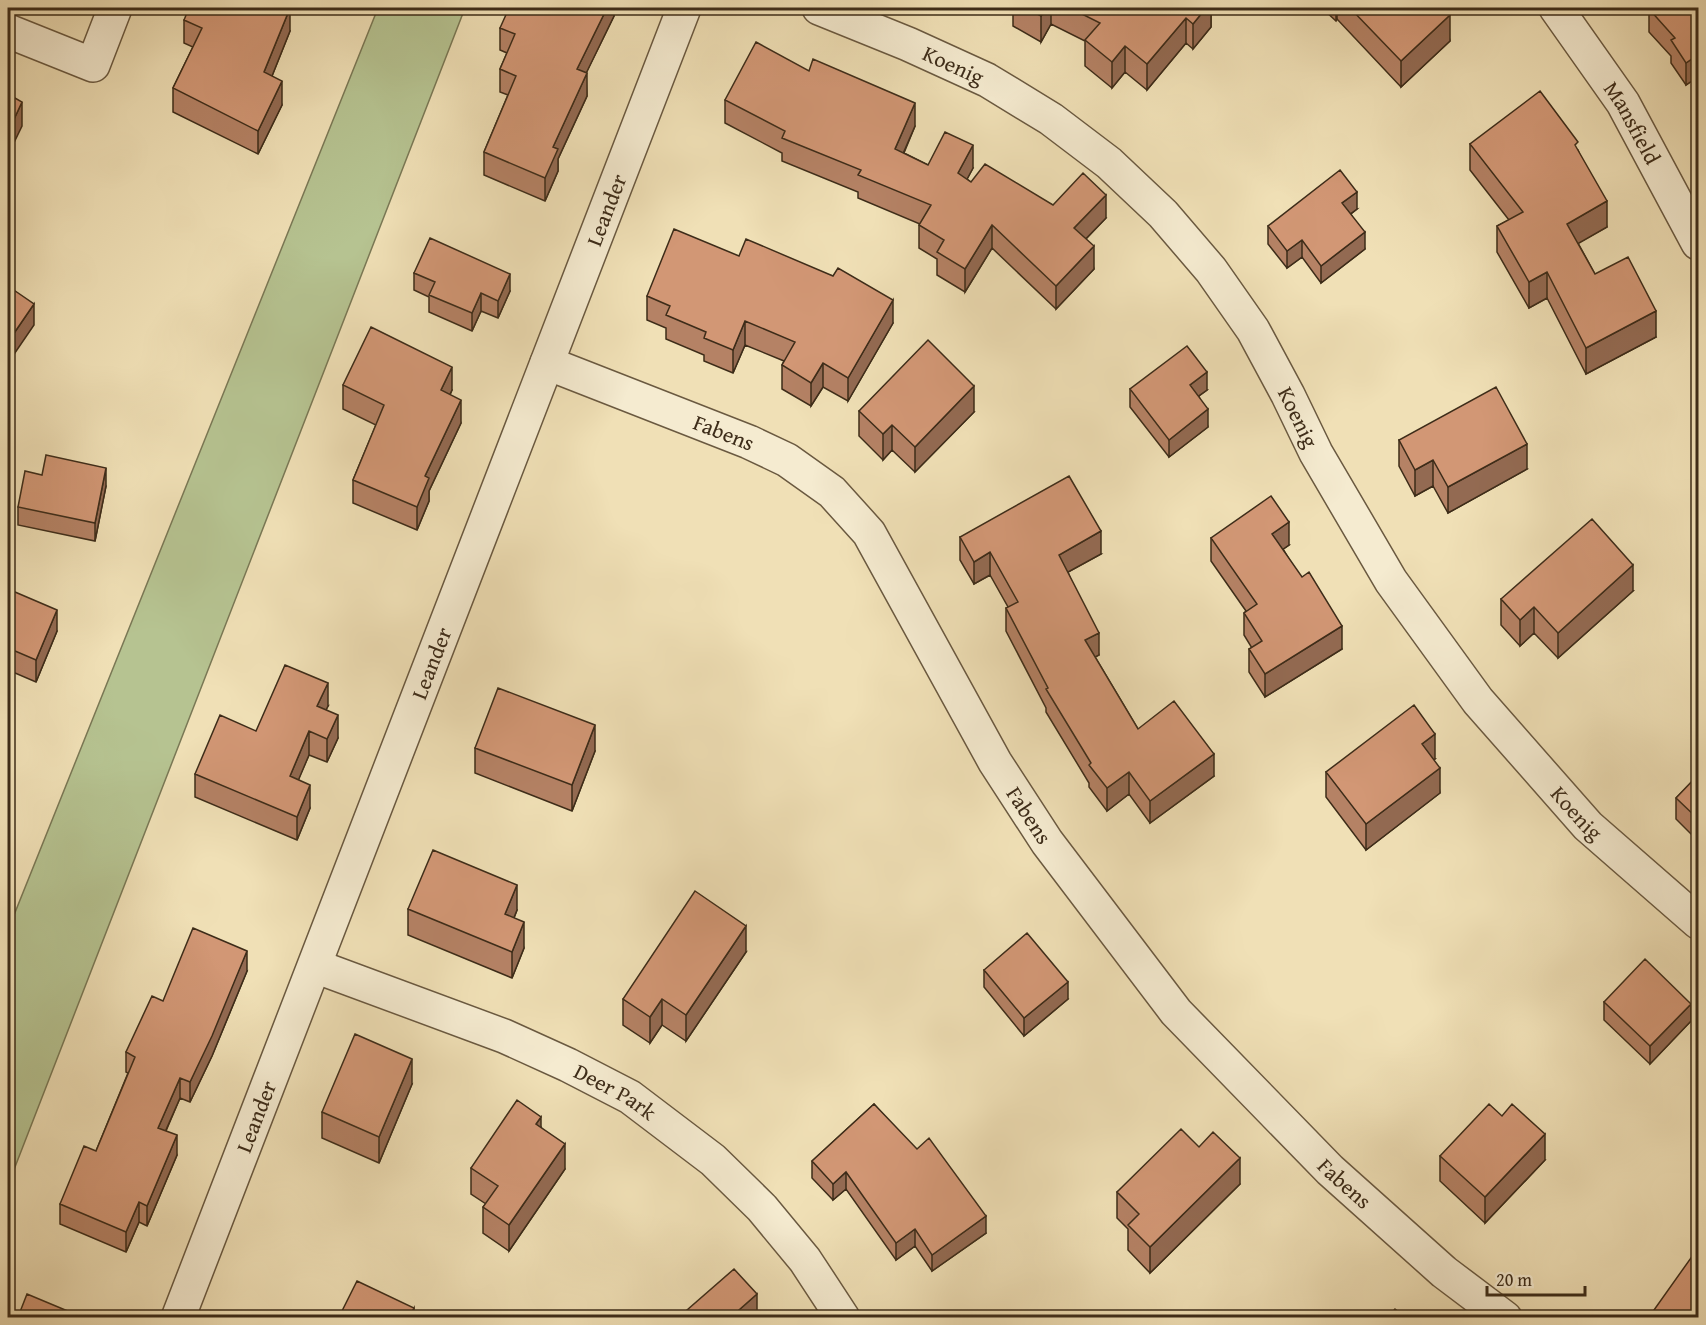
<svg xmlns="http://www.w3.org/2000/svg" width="1706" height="1325" font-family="'Gentium Book Plus',serif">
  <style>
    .green { fill: #b6c391; stroke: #7a7855; stroke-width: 1.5 }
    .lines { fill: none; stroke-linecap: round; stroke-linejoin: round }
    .minor-casing { stroke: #6a5940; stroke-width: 36 }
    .minor { stroke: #f5ebd0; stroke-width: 33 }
    .wall { fill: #b58265; stroke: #3d2c19; stroke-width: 1.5 }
    .shaded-wall { fill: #936a52; stroke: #3d2c19; stroke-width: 1.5 }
    .building { fill: #d29775; stroke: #3d2c19; stroke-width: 1.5 }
    .labels { text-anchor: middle; stroke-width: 6; stroke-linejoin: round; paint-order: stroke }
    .street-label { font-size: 22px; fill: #3d2c19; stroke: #f5ebd0 }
  </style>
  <rect width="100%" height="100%" fill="#f0e0b6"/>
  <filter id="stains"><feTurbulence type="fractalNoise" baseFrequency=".00333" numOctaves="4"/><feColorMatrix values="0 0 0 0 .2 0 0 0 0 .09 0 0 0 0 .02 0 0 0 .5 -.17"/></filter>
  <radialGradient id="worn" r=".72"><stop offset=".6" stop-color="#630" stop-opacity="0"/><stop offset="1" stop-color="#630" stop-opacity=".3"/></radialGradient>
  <path class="green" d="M 378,8 L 465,8 L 8,1185 L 8,930 Z"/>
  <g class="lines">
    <defs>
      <g id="minor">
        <path id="s1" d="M 819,8 L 908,44 L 987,80 L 1051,119 L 1109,163 L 1163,214 L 1211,270 L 1253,330 L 1288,395 L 1316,453 L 1391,581 L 1478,701 L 1588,826 L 1698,922"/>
        <path id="s2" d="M 1556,8 L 1623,103 L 1698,243"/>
        <path d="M 8,31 L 93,65 L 115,8"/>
        <path id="s3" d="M 547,363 L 749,442 L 787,460 L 832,492 L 869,533 L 995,762 L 1047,842 L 1176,1012 L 1330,1170 L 1444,1272 L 1505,1318"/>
        <path id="s4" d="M 315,966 L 504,1036 L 568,1065 L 630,1097 L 713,1160 L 762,1208 L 805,1260 L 843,1318"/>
        <path id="s5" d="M 178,1318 L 684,8"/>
      </g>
    </defs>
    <use href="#minor" class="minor-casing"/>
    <use href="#minor" class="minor"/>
  </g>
  <path class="wall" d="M 614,8 L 614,16 L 586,73 L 587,96 L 558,159 L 558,171 L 545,201 L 484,175 L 484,152 L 508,95 L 500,92 L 500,69 L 507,53 L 500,50 L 500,28 L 529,13 Z
    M 1013,8 L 1211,8 L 1211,27 L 1193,49 L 1186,43 L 1147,90 L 1125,72 L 1112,88 L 1085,66 L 1085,41 L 1051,24 L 1041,42 L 1013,26 Z
    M 1322,8 L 1442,8 L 1450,41 L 1401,87 L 1337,19 L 1336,21 Z
    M 1647,8 L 1698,8 L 1698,82 L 1696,78 L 1686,85 L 1671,63 L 1671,56 L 1649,32 L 1649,10 Z
    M 184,20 L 290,31 L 272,76 L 282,105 L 258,154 L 173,112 L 173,88 L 193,47 L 184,43 Z
    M 809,71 L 915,126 L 904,153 L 928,165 L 973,168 L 967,179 L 971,182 L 1053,205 L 1106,218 L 1086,239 L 1094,269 L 1056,309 L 992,248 L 965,292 L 937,275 L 937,259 L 919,248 L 919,225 L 920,224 L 858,198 L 858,192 L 782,161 L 782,153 L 725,123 L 725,100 Z
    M 1470,144 L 1578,150 L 1607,227 L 1578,243 L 1595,274 L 1656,337 L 1586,374 L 1547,298 L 1529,308 L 1497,252 L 1497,226 L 1509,220 L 1470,170 Z
    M 1357,209 L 1351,214 L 1365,249 L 1321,283 L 1302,257 L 1287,268 L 1268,244 L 1268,226 Z
    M 739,256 L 833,276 L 893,323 L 848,401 L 823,387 L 811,406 L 782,389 L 782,365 L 784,361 L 745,345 L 733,373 L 704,361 L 704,355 L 666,339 L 666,328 L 647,320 L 647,296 Z
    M 414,273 L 510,291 L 498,318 L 481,311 L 472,331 L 429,312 L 429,297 L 414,290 Z
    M 343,385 L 452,390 L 450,395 L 461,423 L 429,491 L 429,501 L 417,530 L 353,503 L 353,480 L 376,425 L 343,409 Z
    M 1130,389 L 1207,390 L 1199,396 L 1208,427 L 1169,457 L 1130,407 Z
    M 859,411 L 974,412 L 915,472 L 892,450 L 883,460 L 859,436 Z
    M 1399,440 L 1527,469 L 1448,513 L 1433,486 L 1415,496 L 1399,466 Z
    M 42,475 L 106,486 L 95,541 L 18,525 L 18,507 Z
    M 960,537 L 1101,554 L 1068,572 L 1099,655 L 1095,657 L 1138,729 L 1214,776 L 1150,823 L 1129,794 L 1107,811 L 1089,787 L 1089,783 L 1046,712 L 1046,708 L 1006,631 L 1006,608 L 1008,607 L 990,575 L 974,584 L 960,560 Z
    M 1211,538 L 1289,545 L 1283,549 L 1342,649 L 1265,697 L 1249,672 L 1249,649 L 1252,648 L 1244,635 L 1244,613 L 1246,611 L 1211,561 Z
    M 8,589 L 57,631 L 36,682 L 8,670 Z
    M 1633,591 L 1558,658 L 1534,633 L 1520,646 L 1501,625 L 1501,599 Z
    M 328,706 L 326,709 L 338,738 L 327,762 L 309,755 L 298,780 L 310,808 L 297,840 L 195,797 L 195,774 L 256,731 Z
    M 475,748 L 595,751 L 572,811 L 475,773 Z
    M 1435,759 L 1434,760 L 1440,793 L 1366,850 L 1326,797 L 1326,772 Z
    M 1698,775 L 1698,839 L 1697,840 L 1676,819 L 1676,798 Z
    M 408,909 L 517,910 L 514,918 L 524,948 L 512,978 L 408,935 Z
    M 746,952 L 686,1041 L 662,1025 L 650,1043 L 623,1025 L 623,999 Z
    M 984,970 L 1068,999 L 1024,1036 L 984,987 Z
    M 247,971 L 212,1056 L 190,1102 L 180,1098 L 166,1131 L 177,1155 L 147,1226 L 139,1222 L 126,1252 L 60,1224 L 60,1204 L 96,1151 L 128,1073 L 126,1072 L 126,1052 L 163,1001 Z
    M 1604,1002 L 1691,1021 L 1650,1064 L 1604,1020 Z
    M 412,1084 L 379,1163 L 322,1138 L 322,1112 Z
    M 874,1104 L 986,1233 L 932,1271 L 915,1246 L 896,1260 L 846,1189 L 833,1200 L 812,1178 L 812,1161 Z
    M 541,1127 L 565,1169 L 509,1251 L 483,1233 L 483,1207 L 486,1204 L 471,1194 L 471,1168 Z
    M 1199,1147 L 1240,1184 L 1150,1273 L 1128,1250 L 1128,1229 L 1117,1218 L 1117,1192 Z
    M 1440,1156 L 1545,1160 L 1485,1223 L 1440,1181 Z"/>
  <path class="shaded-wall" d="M 290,8 L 290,31 L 264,96 L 264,72 Z
    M 607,8 L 614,8 L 614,16 L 577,92 L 577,69 Z
    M 1046,8 L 1051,8 L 1051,24 L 1041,42 L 1041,16 Z
    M 1206,8 L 1211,8 L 1211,27 L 1193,49 L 1193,24 Z
    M 1336,8 L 1337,8 L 1337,19 L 1336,21 Z
    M 1450,15 L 1450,41 L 1401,87 L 1401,61 Z
    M 1186,18 L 1186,43 L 1147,90 L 1147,64 Z
    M 1125,46 L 1125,72 L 1112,88 L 1112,62 Z
    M 1696,56 L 1696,78 L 1686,85 L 1686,63 Z
    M 587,73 L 587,96 L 558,159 L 558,171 L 545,201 L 545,178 L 553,147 Z
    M 282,81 L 282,105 L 258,154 L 258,131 Z
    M 22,102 L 22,126 L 8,155 L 8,132 Z
    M 915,103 L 915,126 L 895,172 L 895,149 Z
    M 973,145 L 973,168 L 958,196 L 958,173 Z
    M 1357,192 L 1357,209 L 1342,220 L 1342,203 Z
    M 1106,195 L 1106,218 L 1074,251 L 1074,228 Z
    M 1607,201 L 1607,227 L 1567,250 L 1567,224 Z
    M 992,225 L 992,248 L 965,292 L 965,269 Z
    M 1365,232 L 1365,249 L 1321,283 L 1321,266 Z
    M 1302,240 L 1302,257 L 1287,268 L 1287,251 Z
    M 1094,246 L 1094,269 L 1056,309 L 1056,286 Z
    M 1547,272 L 1547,298 L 1529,308 L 1529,282 Z
    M 510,274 L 510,291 L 498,318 L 498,301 Z
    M 481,293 L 481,311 L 472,331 L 472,313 Z
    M 893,300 L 893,323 L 848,401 L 848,378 Z
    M 34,304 L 34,325 L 8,363 L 8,342 Z
    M 1656,311 L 1656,337 L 1586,374 L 1586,348 Z
    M 745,321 L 745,345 L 733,373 L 733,350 Z
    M 823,363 L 823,387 L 811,406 L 811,383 Z
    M 452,367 L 452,390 L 441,413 L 441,390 Z
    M 1207,372 L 1207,390 L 1190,402 L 1190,385 Z
    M 974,386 L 974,412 L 915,472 L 915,447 Z
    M 461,400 L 461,423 L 429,491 L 429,501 L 417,530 L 417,507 L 425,476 Z
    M 1208,409 L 1208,427 L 1169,457 L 1169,440 Z
    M 892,425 L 892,450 L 883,460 L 883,434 Z
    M 1527,444 L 1527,469 L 1448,513 L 1448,487 Z
    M 1433,460 L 1433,486 L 1415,496 L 1415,470 Z
    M 106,468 L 106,486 L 95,541 L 95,523 Z
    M 1289,522 L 1289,545 L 1272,557 L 1272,534 Z
    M 1101,531 L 1101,554 L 1059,577 L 1059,555 Z
    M 990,552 L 990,575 L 974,584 L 974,562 Z
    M 1633,565 L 1633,591 L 1558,658 L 1558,633 Z
    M 1534,607 L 1534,633 L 1520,646 L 1520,620 Z
    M 57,610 L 57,631 L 36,682 L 36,660 Z
    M 1342,626 L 1342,649 L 1265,697 L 1265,674 Z
    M 1099,633 L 1099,655 L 1085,662 L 1085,640 Z
    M 328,683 L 328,706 L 317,729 L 317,706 Z
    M 338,715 L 338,738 L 327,762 L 327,739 Z
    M 595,725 L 595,751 L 572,811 L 572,785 Z
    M 309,731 L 309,755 L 290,800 L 290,776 Z
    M 1435,734 L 1435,759 L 1422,770 L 1422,744 Z
    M 1214,754 L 1214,776 L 1150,823 L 1150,801 Z
    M 1440,768 L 1440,793 L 1366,850 L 1366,824 Z
    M 1129,772 L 1129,794 L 1107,811 L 1107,788 Z
    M 310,785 L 310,808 L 297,840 L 297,817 Z
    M 1698,817 L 1698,839 L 1697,840 L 1697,818 Z
    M 517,885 L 517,910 L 505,940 L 505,914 Z
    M 524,922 L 524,948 L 512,978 L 512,952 Z
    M 746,926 L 746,952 L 686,1041 L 686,1015 Z
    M 247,951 L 247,971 L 212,1056 L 190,1102 L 190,1082 Z
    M 1068,982 L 1068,999 L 1024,1036 L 1024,1018 Z
    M 662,999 L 662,1025 L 650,1043 L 650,1017 Z
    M 1691,1004 L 1691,1021 L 1650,1064 L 1650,1046 Z
    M 412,1059 L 412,1084 L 379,1163 L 379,1137 Z
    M 180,1078 L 180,1098 L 158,1148 L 158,1128 Z
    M 541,1117 L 541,1142 L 536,1124 Z
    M 1545,1134 L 1545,1160 L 1485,1223 L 1485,1197 Z
    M 177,1135 L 177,1155 L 147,1226 L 147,1206 Z
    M 565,1144 L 565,1169 L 509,1251 L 509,1225 Z
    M 1240,1158 L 1240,1184 L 1150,1273 L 1150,1247 Z
    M 846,1172 L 846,1189 L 833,1200 L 833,1184 Z
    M 139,1202 L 139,1222 L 126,1252 L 126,1232 Z
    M 986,1216 L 986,1233 L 932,1271 L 932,1255 Z
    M 915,1229 L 915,1246 L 896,1260 L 896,1243 Z
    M 757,1294 L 757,1317 L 731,1317 Z
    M 414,1308 L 414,1317 L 409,1317 Z"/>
  <path class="building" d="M 189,8 L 290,8 L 264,72 L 282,81 L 258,131 L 173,88 L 202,28 L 184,20 Z
    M 509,8 L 517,8 L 529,13 L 532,8 L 607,8 L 577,69 L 587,73 L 553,147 L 558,149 L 545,178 L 484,152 L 516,76 L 500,69 L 515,34 L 500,28 Z
    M 1026,8 L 1046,8 L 1041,16 Z
    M 1070,8 L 1206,8 L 1193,24 L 1186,18 L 1147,64 L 1125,46 L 1112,62 L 1085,40 L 1100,23 Z
    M 1350,8 L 1442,8 L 1450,15 L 1401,61 Z
    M 1651,8 L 1698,8 L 1698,59 L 1696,56 L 1686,63 L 1671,40 L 1675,38 L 1649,9 Z
    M 756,42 L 809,71 L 813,59 L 915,103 L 895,149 L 928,165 L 945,132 L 973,145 L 958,173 L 971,182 L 985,164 L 1053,205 L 1083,173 L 1106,195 L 1074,228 L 1094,246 L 1056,286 L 992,225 L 965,269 L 937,252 L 944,240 L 919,225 L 931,205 L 858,175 L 861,170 L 782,138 L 785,131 L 725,100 Z
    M 1540,91 L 1578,142 L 1575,145 L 1607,201 L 1567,224 L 1595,274 L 1628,257 L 1656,311 L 1586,348 L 1547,272 L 1529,282 L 1497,226 L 1523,212 L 1470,144 Z
    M 8,94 L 22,102 L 8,132 Z
    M 1340,170 L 1357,192 L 1342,203 L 1365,232 L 1321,266 L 1302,240 L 1287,251 L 1268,226 Z
    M 674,229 L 739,256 L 746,239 L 833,276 L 838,268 L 893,300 L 848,378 L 823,363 L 811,383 L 782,365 L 795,342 L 745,321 L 733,350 L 704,338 L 706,332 L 666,315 L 670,306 L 647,296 Z
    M 430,238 L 510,274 L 498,301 L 481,293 L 472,313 L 429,295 L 435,282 L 414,273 Z
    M 8,286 L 34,304 L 8,342 Z
    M 371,327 L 452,367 L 441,390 L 461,400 L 425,476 L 429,478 L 417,507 L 353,480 L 384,405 L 343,385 Z
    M 928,340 L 974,386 L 915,447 L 892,425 L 883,434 L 859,411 Z
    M 1187,346 L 1207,372 L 1190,385 L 1208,409 L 1169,440 L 1130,389 Z
    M 1496,387 L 1527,444 L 1448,487 L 1433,460 L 1415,470 L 1399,440 Z
    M 46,455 L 106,468 L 95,523 L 18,507 L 25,471 L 42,475 Z
    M 1069,476 L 1101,531 L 1059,555 L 1099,633 L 1085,640 L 1138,729 L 1174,701 L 1214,754 L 1150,801 L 1129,772 L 1107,788 L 1089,765 L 1091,763 L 1046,689 L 1048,688 L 1006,608 L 1018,602 L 990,552 L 974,562 L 960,537 Z
    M 1271,496 L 1289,522 L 1272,534 L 1302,577 L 1309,572 L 1342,626 L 1265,674 L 1249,649 L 1262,641 L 1244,613 L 1257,604 L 1211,538 Z
    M 1592,519 L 1633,565 L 1558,633 L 1534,607 L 1520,620 L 1501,599 Z
    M 8,589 L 57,610 L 36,660 L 8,648 Z
    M 285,665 L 328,683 L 317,706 L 338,715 L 327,739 L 309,731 L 290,776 L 310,785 L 297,817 L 195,774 L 220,715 L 256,731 Z
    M 498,688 L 595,725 L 572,785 L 475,748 Z
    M 1414,705 L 1435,734 L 1422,744 L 1440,768 L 1366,824 L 1326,772 Z
    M 1698,775 L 1698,817 L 1697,818 L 1676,798 Z
    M 433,850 L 517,885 L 505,914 L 524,922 L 512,952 L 408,909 Z
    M 695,891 L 746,926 L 686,1015 L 662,999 L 650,1017 L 623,999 Z
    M 193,928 L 247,951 L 212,1036 L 190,1082 L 180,1078 L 158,1128 L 177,1135 L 147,1206 L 139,1202 L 126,1232 L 60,1204 L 84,1146 L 96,1151 L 135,1057 L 126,1052 L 152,996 L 163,1001 Z
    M 1027,933 L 1068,982 L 1024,1018 L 984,970 Z
    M 1645,959 L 1691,1004 L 1650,1046 L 1604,1002 Z
    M 355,1034 L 412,1059 L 379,1137 L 322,1112 Z
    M 517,1100 L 541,1117 L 536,1124 L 565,1144 L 509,1225 L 483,1207 L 498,1186 L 471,1168 Z
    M 874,1104 L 917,1149 L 929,1138 L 986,1216 L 932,1255 L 915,1229 L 896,1243 L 846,1172 L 833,1184 L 812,1161 Z
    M 1489,1104 L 1502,1116 L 1512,1104 L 1545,1134 L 1485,1197 L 1440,1156 Z
    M 1181,1129 L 1199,1147 L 1213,1132 L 1240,1158 L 1150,1247 L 1128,1225 L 1139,1214 L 1117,1192 Z
    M 1698,1248 L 1698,1317 L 1649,1317 Z
    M 734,1269 L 757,1294 L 731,1317 L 679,1317 Z
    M 357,1281 L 414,1308 L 409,1317 L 339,1317 Z
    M 27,1294 L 82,1317 L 18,1317 Z
    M 1395,1309 L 1405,1317 L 1388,1317 Z"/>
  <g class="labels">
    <g class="street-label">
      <text dy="8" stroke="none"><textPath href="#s1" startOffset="146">Koenig</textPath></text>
      <text dy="8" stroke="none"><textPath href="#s2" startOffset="138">Mansfield</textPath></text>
      <text dy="8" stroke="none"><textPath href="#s5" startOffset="1188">Leander</textPath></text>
      <text dy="8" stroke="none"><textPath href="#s1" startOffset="650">Koenig</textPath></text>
      <text dy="8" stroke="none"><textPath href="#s3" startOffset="190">Fabens</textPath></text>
      <text dy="8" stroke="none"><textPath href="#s5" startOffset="702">Leander</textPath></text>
      <text dy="8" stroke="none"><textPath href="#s1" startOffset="1136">Koenig</textPath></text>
      <text dy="8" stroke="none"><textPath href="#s3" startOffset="694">Fabens</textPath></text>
      <text dy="8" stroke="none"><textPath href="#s4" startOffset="326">Deer Park</textPath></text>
      <text dy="8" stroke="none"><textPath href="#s5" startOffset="216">Leander</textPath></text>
      <text dy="8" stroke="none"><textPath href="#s3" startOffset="1180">Fabens</textPath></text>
    </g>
  </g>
  <rect width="1706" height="1325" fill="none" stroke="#f0e0b6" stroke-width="30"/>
  <rect x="9" y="9" width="1688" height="1307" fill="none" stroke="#3d2c19" stroke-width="3"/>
  <rect x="15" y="15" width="1676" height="1295" fill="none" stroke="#3d2c19" stroke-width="1.5"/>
  <path d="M1487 1286v9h98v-9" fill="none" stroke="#3d2c19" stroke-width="3"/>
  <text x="1496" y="1286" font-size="18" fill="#3d2c19" stroke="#f5ebd0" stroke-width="4.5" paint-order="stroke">20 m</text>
  <rect width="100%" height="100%" filter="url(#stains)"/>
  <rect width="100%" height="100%" fill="url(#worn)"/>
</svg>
